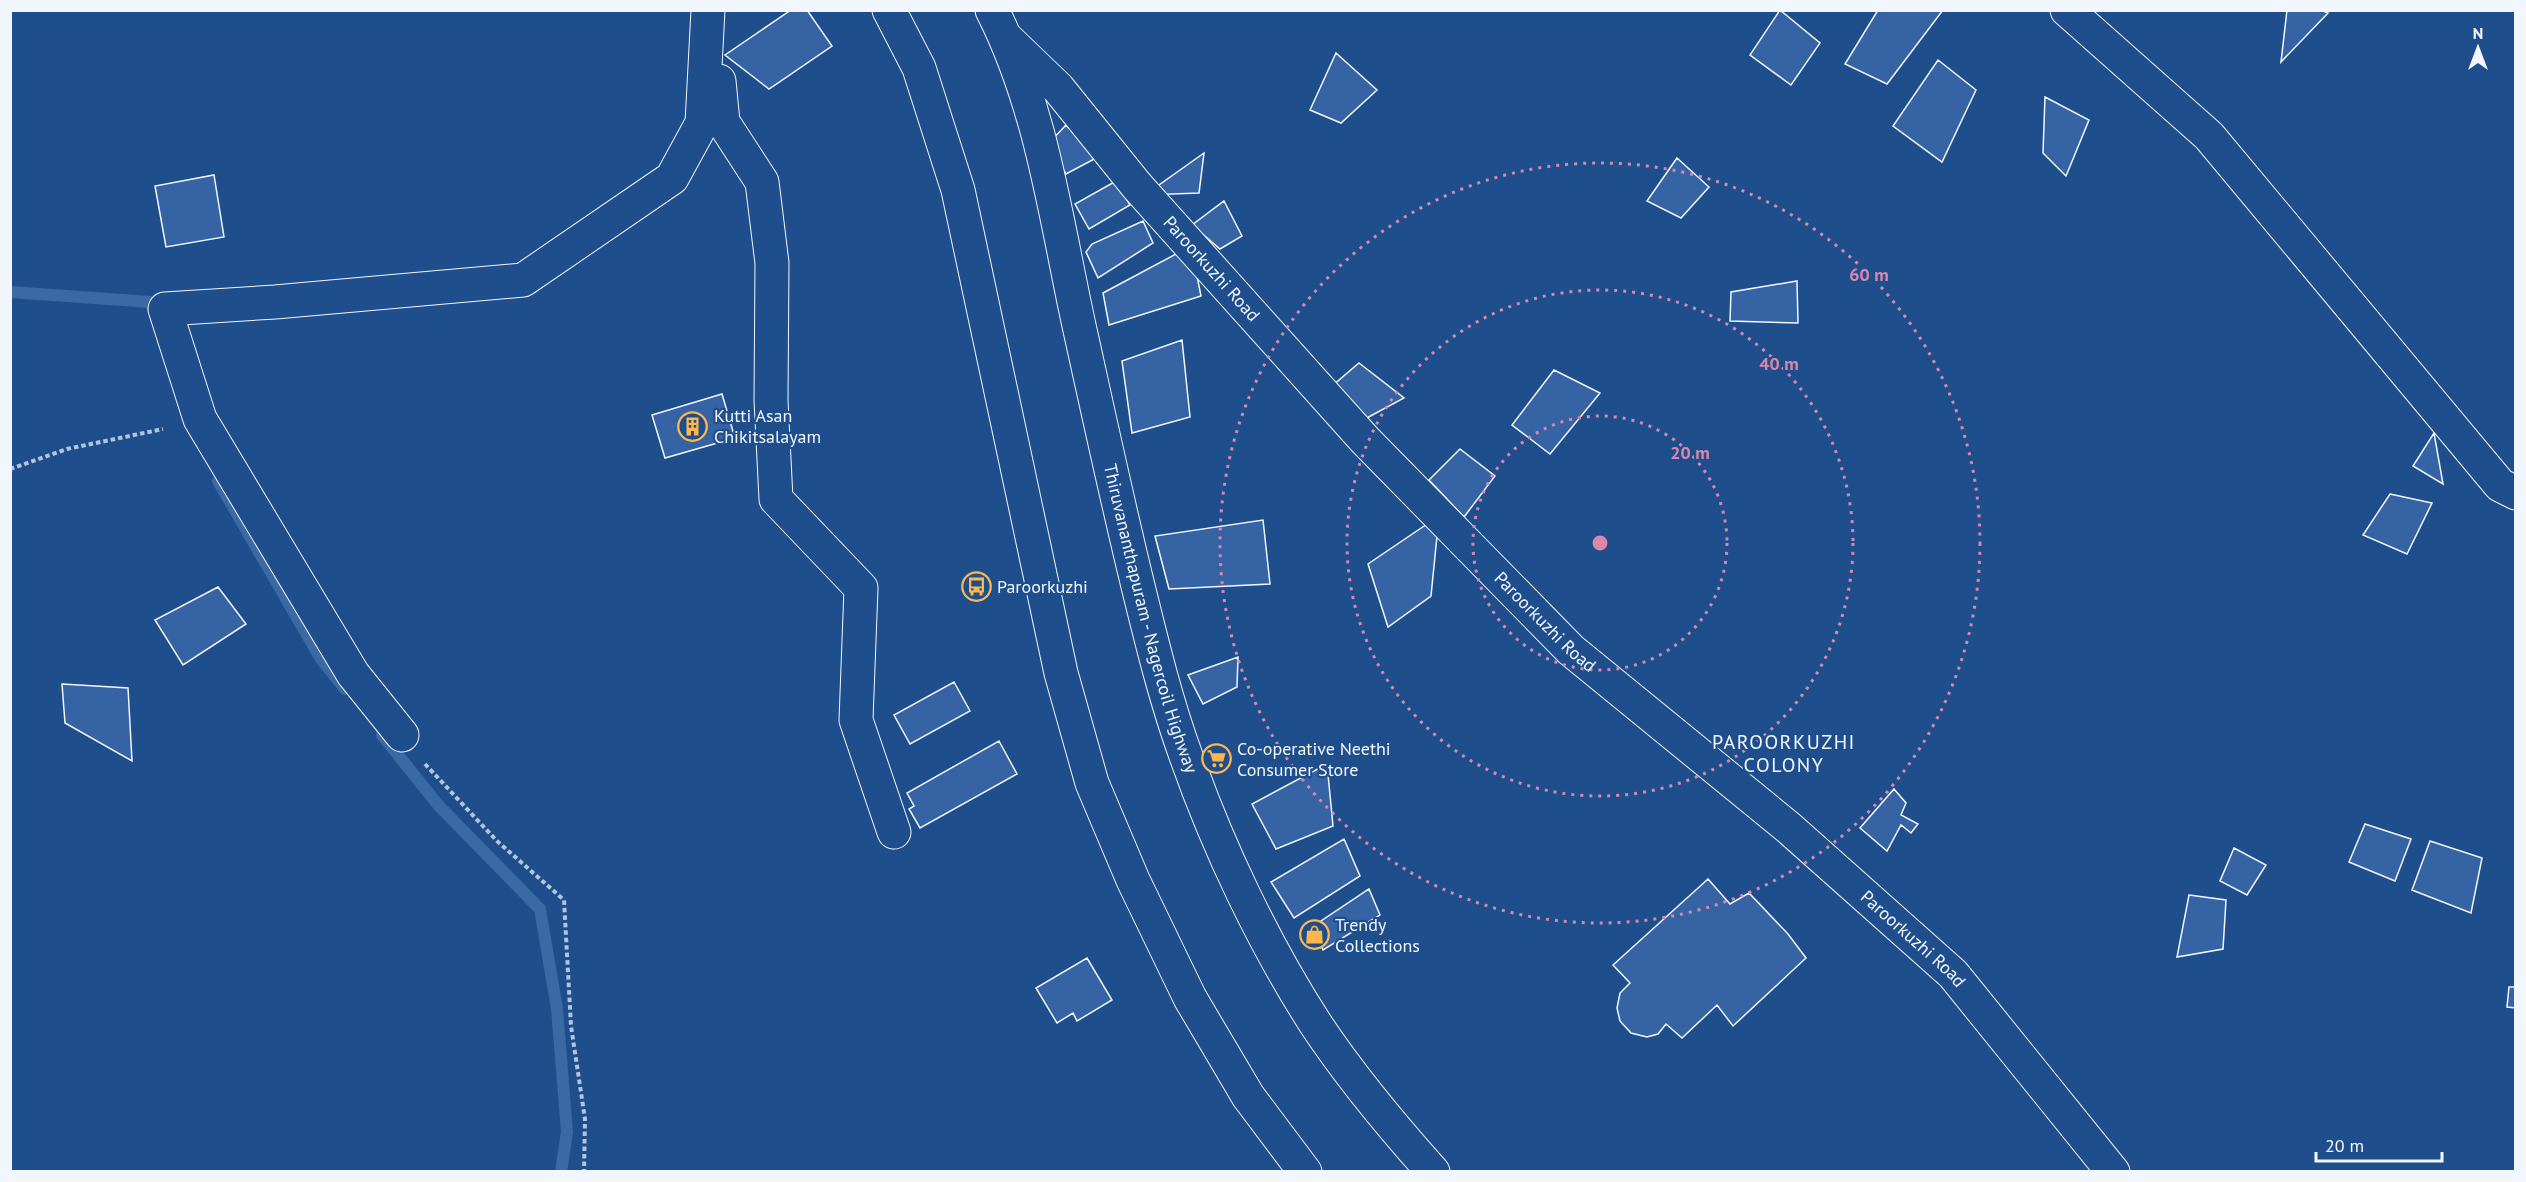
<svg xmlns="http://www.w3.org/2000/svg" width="2526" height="1182" font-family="'PT Sans',sans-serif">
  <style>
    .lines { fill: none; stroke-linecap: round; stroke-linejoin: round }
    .stream { stroke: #3b69a3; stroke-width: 12 }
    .building { fill: #3563a3; stroke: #f2f6ff; stroke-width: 1.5 }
    .minor-casing { stroke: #f2f6ff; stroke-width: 35 }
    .primary-casing { stroke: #f2f6ff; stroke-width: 35 }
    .path { stroke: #b3c4dc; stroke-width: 4; stroke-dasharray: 4.5 3; stroke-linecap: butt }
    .minor { stroke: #1f4e8c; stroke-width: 33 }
    .primary { stroke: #1f4e8c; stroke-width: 33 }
    .ring { fill: none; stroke: #da87ad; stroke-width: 3; stroke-dasharray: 3 6 }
    .labels { text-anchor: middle; stroke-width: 4.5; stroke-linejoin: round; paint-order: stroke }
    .street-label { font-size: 18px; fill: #f2f6ff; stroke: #1f4e8c }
    .poi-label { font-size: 18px; fill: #f2f6ff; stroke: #1f4e8c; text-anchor: start }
    .neighbourhood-label { font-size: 20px; letter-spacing: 1.5px; fill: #f2f6ff; stroke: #1f4e8c }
    .centre { fill: #da87ad; stroke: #1f4e8c; stroke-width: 3 }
    .ring-label { font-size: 18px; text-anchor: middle; font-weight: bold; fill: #da87ad; stroke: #1f4e8c; stroke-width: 4.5; stroke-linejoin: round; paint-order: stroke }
  </style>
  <rect width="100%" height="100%" fill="#1f4e8c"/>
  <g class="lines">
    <path class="stream" d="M 10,292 L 150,302 L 156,316
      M 218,481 L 321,659 L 345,689
      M 382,735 L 439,806 L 540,909 L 557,1009 L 567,1132 L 561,1172"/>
  </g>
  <path class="building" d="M 791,10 L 807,10 L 832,46 L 769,89 L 725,55 Z
    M 1780,10 L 1820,43 L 1791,85 L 1750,55 Z
    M 1878,10 L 1943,10 L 1887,84 L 1845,64 Z
    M 2287,10 L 2321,10 L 2328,13 L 2281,62 Z
    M 1336,53 L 1377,90 L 1341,123 L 1310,110 Z
    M 1938,60 L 1976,90 L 1942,162 L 1893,126 Z
    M 2045,97 L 2089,120 L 2066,176 L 2043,153 Z
    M 1066,125 L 1098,157 L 1066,174 L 1047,145 Z
    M 1204,153 L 1199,193 L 1145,195 Z
    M 1677,158 L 1709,187 L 1681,218 L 1647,201 Z
    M 214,175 L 224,237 L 166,247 L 155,186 Z
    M 1116,181 L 1130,205 L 1089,229 L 1075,204 Z
    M 1224,201 L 1242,236 L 1220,249 L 1192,225 Z
    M 1143,221 L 1153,243 L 1098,278 L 1086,252 L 1092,244 Z
    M 1191,246 L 1201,296 L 1109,325 L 1103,293 Z
    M 1797,281 L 1798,323 L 1730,321 L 1731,292 Z
    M 1182,340 L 1190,417 L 1132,433 L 1122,361 Z
    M 1359,363 L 1404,398 L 1365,419 L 1332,386 Z
    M 1554,370 L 1600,393 L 1550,454 L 1512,425 Z
    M 722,394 L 735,438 L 665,458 L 652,415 Z
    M 2434,433 L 2443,484 L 2413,466 Z
    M 1460,449 L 1495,476 L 1464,517 L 1429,480 Z
    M 2390,494 L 2432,503 L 2407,554 L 2363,535 Z
    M 1439,516 L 1431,596 L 1388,627 L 1368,564 Z
    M 1263,520 L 1270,584 L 1169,589 L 1155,536 Z
    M 218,587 L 246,624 L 183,665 L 155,620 Z
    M 1238,657 L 1237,687 L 1203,704 L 1188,675 Z
    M 954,682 L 970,711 L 910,744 L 894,715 Z
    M 62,684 L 128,688 L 132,761 L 65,723 Z
    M 999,741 L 1017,774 L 920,828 L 909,809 L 914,806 L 907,793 Z
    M 1327,764 L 1333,826 L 1276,849 L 1252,804 Z
    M 1894,789 L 1906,803 L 1901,815 L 1918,824 L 1911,833 L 1901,825 L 1887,851 L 1860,828 Z
    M 2365,824 L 2411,839 L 2395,881 L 2349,862 Z
    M 1344,839 L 1360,876 L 1294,918 L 1271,882 Z
    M 2430,841 L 2482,858 L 2471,913 L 2412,890 Z
    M 2234,848 L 2266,865 L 2247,895 L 2220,881 Z
    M 1708,879 L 1730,904 L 1749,893 L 1788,934 L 1806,958 L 1733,1026 L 1717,1005 L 1682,1038 L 1666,1024 L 1658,1034 L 1647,1037 L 1631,1033 L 1620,1021 L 1617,1008 L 1620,993 L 1630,983 L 1613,965 Z
    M 1369,889 L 1380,915 L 1323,950 L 1312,927 Z
    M 2189,895 L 2226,900 L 2223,949 L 2177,957 Z
    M 1087,958 L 1112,1000 L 1077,1021 L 1073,1013 L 1057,1023 L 1036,988 Z
    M 2509,987 L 2516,987 L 2516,1008 L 2507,1007 Z"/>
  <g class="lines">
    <defs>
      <g id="minor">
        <path d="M 2067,10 L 2209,136 L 2500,485 L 2516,493"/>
        <path id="s1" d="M 1007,39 L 1058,88 L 1137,186 L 1365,440 L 1571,650 L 1789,828 L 1953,974 L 2113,1172"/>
        <path d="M 719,81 L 723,122 L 762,182 L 772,263 L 771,400 L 776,499 L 861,588 L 856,720 L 894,832"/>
        <path d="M 402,735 L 353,674 L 200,419 L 165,309 L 275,302 L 523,280 L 672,178 L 702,123 L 708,10"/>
      </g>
      <g id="primary">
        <path d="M 889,10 L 919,68 L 958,190 L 1061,673 L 1092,783 L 1133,880 L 1190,998 L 1248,1096 L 1305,1172"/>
        <path id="s2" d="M 992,10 C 1044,112 1057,229 1082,339 C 1100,421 1118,504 1138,586 C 1152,643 1166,701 1186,756 C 1218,847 1263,942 1315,1023 C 1350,1076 1391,1125 1433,1172"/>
      </g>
    </defs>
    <use href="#minor" class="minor-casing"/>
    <use href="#primary" class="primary-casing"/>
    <path class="path" d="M 10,469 L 67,449 L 163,429
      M 425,764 L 497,841 L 564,900 L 571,1026 L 585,1119 L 584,1172"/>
    <use href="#minor" class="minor"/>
    <use href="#primary" class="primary"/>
  </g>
  <g class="ring">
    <circle cx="1600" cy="543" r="127"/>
    <circle cx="1600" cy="543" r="253"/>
    <circle cx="1600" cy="543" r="380"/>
  </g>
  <defs>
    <symbol id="building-ring" viewBox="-11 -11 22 22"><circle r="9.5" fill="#1f4e8c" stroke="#ffb74d" stroke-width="1.5"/><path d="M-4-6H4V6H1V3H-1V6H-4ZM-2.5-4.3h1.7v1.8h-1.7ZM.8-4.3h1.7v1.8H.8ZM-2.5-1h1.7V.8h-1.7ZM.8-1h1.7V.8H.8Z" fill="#ffb74d"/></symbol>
    <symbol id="bus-ring" viewBox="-11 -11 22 22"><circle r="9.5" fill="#1f4e8c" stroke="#ffb74d" stroke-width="1.5"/><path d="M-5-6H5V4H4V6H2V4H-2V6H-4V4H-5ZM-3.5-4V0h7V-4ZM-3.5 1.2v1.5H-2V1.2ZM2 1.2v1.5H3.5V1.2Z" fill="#ffb74d"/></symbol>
    <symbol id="supermarket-ring" viewBox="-11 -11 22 22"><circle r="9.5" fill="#1f4e8c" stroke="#ffb74d" stroke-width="1.5"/><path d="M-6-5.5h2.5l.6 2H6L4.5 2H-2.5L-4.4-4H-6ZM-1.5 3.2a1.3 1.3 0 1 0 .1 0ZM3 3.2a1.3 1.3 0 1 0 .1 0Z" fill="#ffb74d"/></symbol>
    <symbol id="shop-ring" viewBox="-11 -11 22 22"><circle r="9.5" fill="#1f4e8c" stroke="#ffb74d" stroke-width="1.5"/><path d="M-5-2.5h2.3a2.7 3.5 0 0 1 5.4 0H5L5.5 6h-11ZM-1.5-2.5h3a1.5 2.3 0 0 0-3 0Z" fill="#ffb74d"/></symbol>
  </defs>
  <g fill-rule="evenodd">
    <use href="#building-ring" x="676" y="410" width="33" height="33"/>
    <use href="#bus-ring" x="960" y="570" width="33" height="33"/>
    <use href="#supermarket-ring" x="1200" y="742" width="33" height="33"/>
    <use href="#shop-ring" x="1298" y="918" width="33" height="33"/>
  </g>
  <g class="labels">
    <g class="street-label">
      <text dy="6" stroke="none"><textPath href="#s1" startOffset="308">Paroorkuzhi Road</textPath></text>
      <text dy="6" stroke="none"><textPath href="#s2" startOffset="630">Thiruvananthapuram - Nagercoil Highway</textPath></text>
      <text dy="6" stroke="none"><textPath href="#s1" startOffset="794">Paroorkuzhi Road</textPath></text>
      <text dy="6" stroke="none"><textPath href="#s1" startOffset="1280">Paroorkuzhi Road</textPath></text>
    </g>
    <g class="poi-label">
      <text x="714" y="422">Kutti Asan<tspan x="714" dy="21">Chikitsalayam</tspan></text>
      <text x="997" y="593">Paroorkuzhi</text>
      <text x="1237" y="755">Co-operative Neethi<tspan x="1237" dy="21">Consumer Store</tspan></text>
      <text x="1335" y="931">Trendy<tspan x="1335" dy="21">Collections</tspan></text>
    </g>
    <g class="neighbourhood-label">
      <text x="1784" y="749">PAROORKUZHI<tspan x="1784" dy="23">COLONY</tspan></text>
    </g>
  </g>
  <circle cx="1600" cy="543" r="9" class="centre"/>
  <g class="ring-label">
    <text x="1869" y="281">60 m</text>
    <text x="1779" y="370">40 m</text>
    <text x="1690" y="459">20 m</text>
  </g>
  <rect width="2526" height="1182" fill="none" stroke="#f2f6ff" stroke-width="24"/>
  <g transform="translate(2478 48)" stroke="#1f4e8c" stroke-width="4.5" paint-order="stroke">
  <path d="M0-4.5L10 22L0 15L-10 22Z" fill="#f2f6ff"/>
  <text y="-9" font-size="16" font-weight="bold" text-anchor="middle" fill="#f2f6ff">N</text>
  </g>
  <path d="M2316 1152v9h126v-9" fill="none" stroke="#f2f6ff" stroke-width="3"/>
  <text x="2325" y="1152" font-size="18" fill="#f2f6ff" stroke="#1f4e8c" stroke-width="4.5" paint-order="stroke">20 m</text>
</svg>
